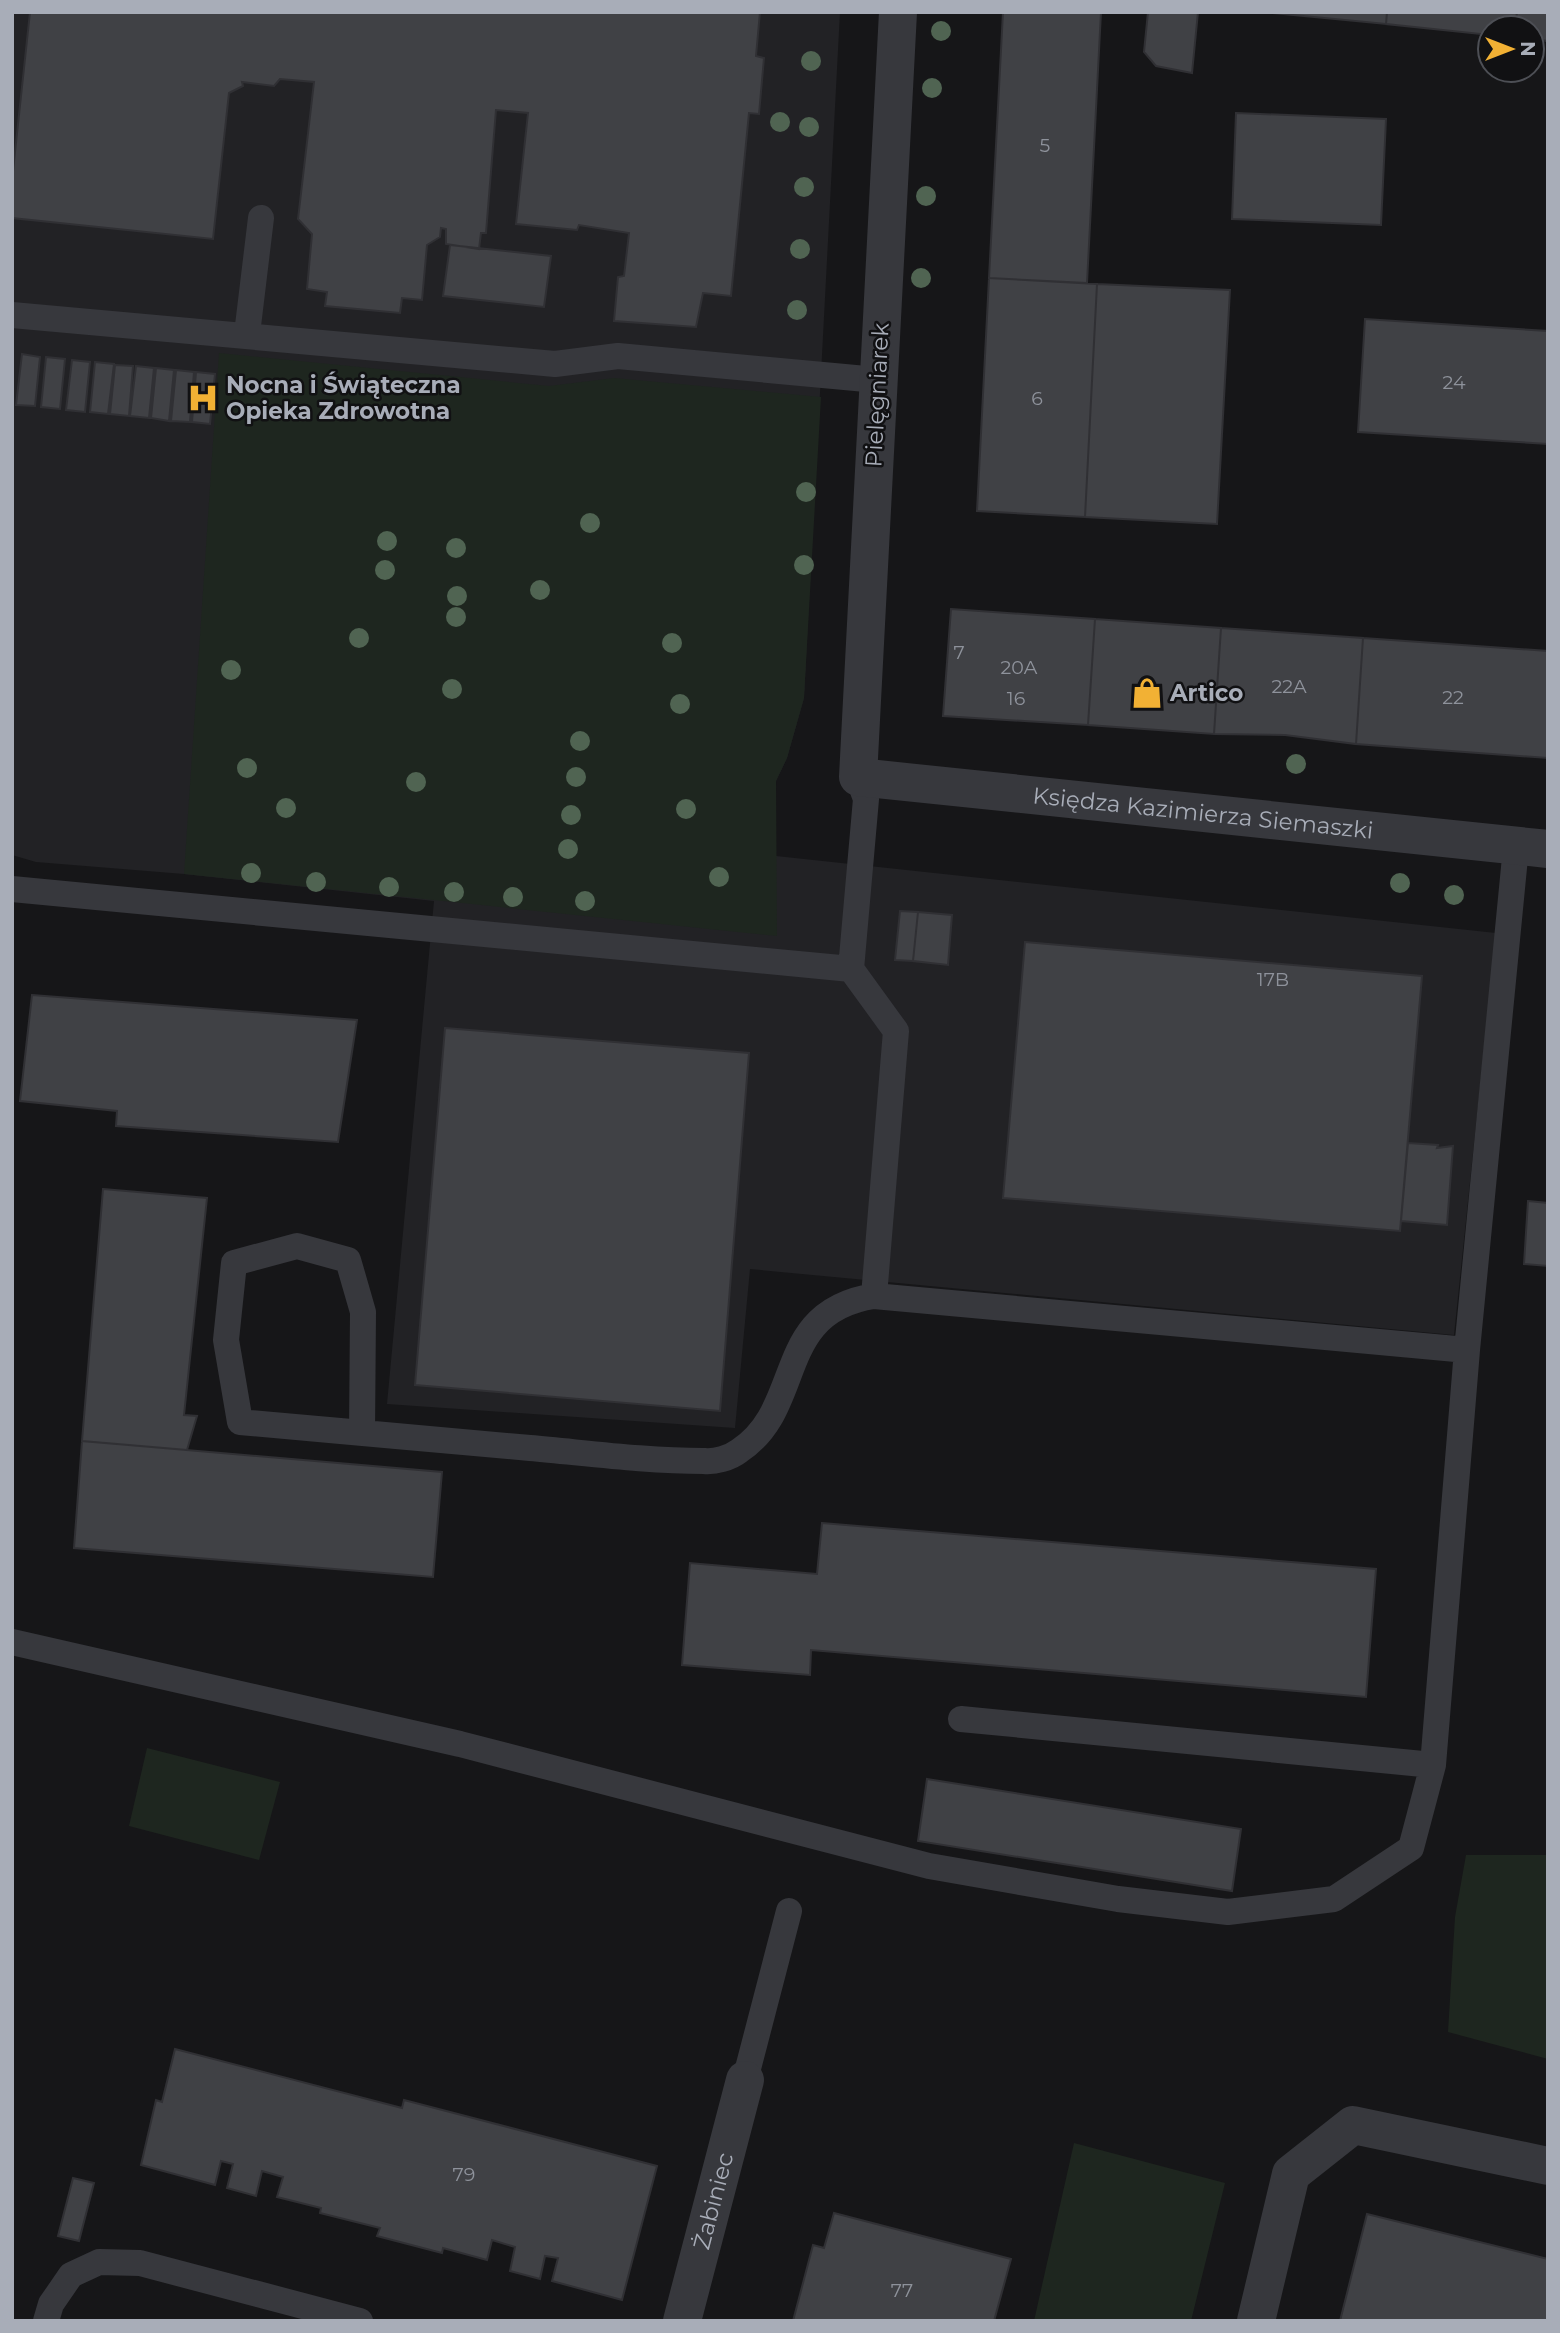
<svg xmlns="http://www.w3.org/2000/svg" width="1560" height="2333" font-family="Montserrat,sans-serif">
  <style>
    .built { fill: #222225 }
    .green { fill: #1e261f }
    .building { fill: #404145; stroke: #303034; stroke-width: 2 }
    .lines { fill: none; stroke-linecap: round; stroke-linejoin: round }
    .lane { stroke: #37383d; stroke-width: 26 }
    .street { stroke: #37383d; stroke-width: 38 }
    .tree { fill: #506452 }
    .labels { text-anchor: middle; stroke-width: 5; stroke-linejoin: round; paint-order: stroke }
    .number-label { font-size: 19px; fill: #8e929b }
    .poi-label { font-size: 23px; font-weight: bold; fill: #a8adb8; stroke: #111113; text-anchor: start }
    .street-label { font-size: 23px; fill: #a8adb8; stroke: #111113 }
  </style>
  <rect width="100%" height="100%" fill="#161618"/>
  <path class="built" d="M 12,12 L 840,12 L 804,698 L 787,758 L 776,781 L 776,856 L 1496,933 L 1454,1335 L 750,1269 L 735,1428 L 387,1404 L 434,901 L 184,874 L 36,862 L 12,855 Z"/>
  <path class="green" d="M 219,353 L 549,386 L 614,378 L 821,397 L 804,698 L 787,758 L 776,781 L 777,936 L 184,874 Z
    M 147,1748 L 280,1782 L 259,1860 L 129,1826 Z
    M 1466,1855 L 1548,1855 L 1548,2059 L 1448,2032 L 1455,1917 Z
    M 1074,2143 L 1225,2183 L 1191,2321 L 1034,2321 Z"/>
  <path class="building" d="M 30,12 L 760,12 L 756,56 L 764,58 L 759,114 L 749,113 L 731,296 L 703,293 L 696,327 L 614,321 L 618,277 L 624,276 L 629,233 L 579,225 L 577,230 L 516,224 L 528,113 L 496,110 L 486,233 L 481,233 L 479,249 L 446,244 L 446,229 L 441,228 L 440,237 L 427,245 L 422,300 L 402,298 L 400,313 L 325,306 L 327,292 L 307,289 L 312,234 L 298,219 L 314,82 L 280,79 L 274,86 L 242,82 L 243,86 L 229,93 L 213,239 L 12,218 L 12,180 Z
    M 1003,12 L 1101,12 L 1087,283 L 989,278 Z
    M 1148,12 L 1198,12 L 1192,73 L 1156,66 L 1144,52 Z
    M 1261,12 L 1387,12 L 1386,24 Z
    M 1387,12 L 1517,12 L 1515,28 L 1490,28 L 1490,35 L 1386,24 Z
    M 1517,12 L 1548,12 L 1548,41 L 1532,39 L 1532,28 L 1515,28 Z
    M 1236,113 L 1386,119 L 1381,225 L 1232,219 Z
    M 450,245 L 551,256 L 544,307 L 443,296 Z
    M 989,278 L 1097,284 L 1085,517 L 977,511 Z
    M 1097,284 L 1230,290 L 1217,524 L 1085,517 Z
    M 1365,319 L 1548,331 L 1548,444 L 1358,432 Z
    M 22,354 L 40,357 L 35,406 L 16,405 Z
    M 46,357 L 65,359 L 60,409 L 41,407 Z
    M 72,360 L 90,362 L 85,412 L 66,410 Z
    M 95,362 L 114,364 L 108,414 L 90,412 Z
    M 115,365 L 133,366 L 129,416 L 110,414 Z
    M 136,366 L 154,368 L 149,418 L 130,416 Z
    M 156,368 L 174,370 L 169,421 L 151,418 Z
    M 176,370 L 194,372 L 190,422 L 171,421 Z
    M 196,372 L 215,374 L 210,424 L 192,422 Z
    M 951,609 L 1095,619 L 1088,725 L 943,716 Z
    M 1095,619 L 1221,628 L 1214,734 L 1088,725 Z
    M 1221,628 L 1363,638 L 1356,744 L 1285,735 L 1214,734 Z
    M 1363,638 L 1548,651 L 1548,758 L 1356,744 Z
    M 900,911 L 918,912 L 913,961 L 895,960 Z
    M 918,912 L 952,915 L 948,965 L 913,961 Z
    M 1025,942 L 1422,976 L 1400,1231 L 1003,1198 Z
    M 32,995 L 357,1020 L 338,1142 L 116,1126 L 117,1111 L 20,1101 Z
    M 445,1028 L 749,1053 L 720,1411 L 415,1385 Z
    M 1408,1143 L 1438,1145 L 1437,1148 L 1453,1146 L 1447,1225 L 1401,1221 Z
    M 103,1189 L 207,1198 L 184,1415 L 197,1416 L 187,1450 L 82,1441 Z
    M 1528,1201 L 1548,1203 L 1548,1266 L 1524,1264 Z
    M 82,1441 L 442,1472 L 433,1577 L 74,1548 Z
    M 822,1523 L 1376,1569 L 1366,1697 L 811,1650 L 810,1675 L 682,1665 L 690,1563 L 817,1574 Z
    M 927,1779 L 1241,1829 L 1232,1891 L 918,1841 Z
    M 175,2049 L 402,2108 L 404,2100 L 657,2166 L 622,2300 L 552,2281 L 558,2258 L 545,2256 L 540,2279 L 510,2271 L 515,2247 L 492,2240 L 487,2260 L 443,2248 L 442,2253 L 377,2236 L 380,2228 L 320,2213 L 321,2208 L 277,2197 L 283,2177 L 262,2171 L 256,2196 L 227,2188 L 233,2164 L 221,2161 L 215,2185 L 141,2165 L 156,2100 L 162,2102 Z
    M 73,2178 L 94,2183 L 79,2241 L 58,2236 Z
    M 834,2213 L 1011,2259 L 994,2321 L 793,2321 L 813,2245 L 824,2248 Z
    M 1367,2214 L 1548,2259 L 1548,2321 L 1340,2321 Z"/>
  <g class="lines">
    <path class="lane" d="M 12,315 L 555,364 L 618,356 L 877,380
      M 247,334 L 261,218
      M 858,777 L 866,799 L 851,969 L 896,1031 L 874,1296
      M 12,889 L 851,969
      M 362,1433 L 363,1312 L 348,1260 L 297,1246 L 234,1263 L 226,1340 L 240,1422 C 337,1431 433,1439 530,1448 C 587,1453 646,1461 704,1461 C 715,1462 730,1458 739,1451 C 806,1407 772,1312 874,1296 L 1467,1350
      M 12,1642 L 460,1744 L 929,1866 L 1118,1899 L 1228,1912 L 1334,1899 L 1411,1848 L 1433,1765
      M 961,1719 L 1433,1765 L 1467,1350 L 1516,847
      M 745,2080 L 789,1911
      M 46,2321 L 51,2304 L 71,2275 L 99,2262 L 140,2263 L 360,2321"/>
    <g class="street">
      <path id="s1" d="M 898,12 L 858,777 L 1548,849"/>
      <path id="s2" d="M 682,2321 L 745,2080"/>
      <path d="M 1256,2321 L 1291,2174 L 1353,2125 L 1548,2166"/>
    </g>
  </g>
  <g class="tree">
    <circle cx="941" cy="31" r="10"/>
    <circle cx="811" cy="61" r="10"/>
    <circle cx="932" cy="88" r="10"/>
    <circle cx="780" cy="122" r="10"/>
    <circle cx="809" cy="127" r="10"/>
    <circle cx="804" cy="187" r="10"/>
    <circle cx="926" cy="196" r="10"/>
    <circle cx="800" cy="249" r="10"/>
    <circle cx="921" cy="278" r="10"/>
    <circle cx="797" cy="310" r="10"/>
    <circle cx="806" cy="492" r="10"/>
    <circle cx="590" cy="523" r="10"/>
    <circle cx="387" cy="541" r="10"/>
    <circle cx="456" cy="548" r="10"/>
    <circle cx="804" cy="565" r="10"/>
    <circle cx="385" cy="570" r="10"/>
    <circle cx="540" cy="590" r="10"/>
    <circle cx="457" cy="596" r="10"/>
    <circle cx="456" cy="617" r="10"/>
    <circle cx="359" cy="638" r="10"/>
    <circle cx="672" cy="643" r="10"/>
    <circle cx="231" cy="670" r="10"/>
    <circle cx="452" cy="689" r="10"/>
    <circle cx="680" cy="704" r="10"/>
    <circle cx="580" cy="741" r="10"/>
    <circle cx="1296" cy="764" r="10"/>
    <circle cx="247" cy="768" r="10"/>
    <circle cx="576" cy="777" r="10"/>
    <circle cx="416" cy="782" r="10"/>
    <circle cx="286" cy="808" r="10"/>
    <circle cx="686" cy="809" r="10"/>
    <circle cx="571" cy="815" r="10"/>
    <circle cx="568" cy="849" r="10"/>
    <circle cx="251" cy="873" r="10"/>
    <circle cx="719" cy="877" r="10"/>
    <circle cx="316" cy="882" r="10"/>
    <circle cx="1400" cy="883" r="10"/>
    <circle cx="389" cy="887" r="10"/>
    <circle cx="454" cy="892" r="10"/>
    <circle cx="1454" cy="895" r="10"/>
    <circle cx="513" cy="897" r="10"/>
    <circle cx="585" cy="901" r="10"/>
  </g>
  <defs>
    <symbol id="hospital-bare" viewBox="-9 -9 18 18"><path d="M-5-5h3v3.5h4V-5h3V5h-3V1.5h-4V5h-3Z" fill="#f2b134" stroke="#111113" stroke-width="2.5" paint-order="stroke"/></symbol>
    <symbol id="shop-bare" viewBox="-9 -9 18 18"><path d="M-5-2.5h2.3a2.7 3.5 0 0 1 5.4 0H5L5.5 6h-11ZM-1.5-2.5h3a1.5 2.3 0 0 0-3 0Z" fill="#f2b134" stroke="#111113" stroke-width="2.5" paint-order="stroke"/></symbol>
  </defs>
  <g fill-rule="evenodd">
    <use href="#hospital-bare" x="181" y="376" width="44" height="44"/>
    <use href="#shop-bare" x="1125" y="671" width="44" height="44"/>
  </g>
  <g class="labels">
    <g class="number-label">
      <text x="1045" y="152">5</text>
      <text x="1454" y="389">24</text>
      <text x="1037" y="405">6</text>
      <text x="959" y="659">7</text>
      <text x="1019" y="674">20A</text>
      <text x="1289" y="693">22A</text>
      <text x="1453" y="704">22</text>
      <text x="1016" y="705">16</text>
      <text x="1273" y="986">17B</text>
      <text x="464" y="2181">79</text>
      <text x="902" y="2297">77</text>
    </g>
    <g class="poi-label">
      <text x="226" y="393">Nocna i Świąteczna<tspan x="226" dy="26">Opieka Zdrowotna</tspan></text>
      <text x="1170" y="701">Artico</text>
    </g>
    <g class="street-label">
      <text transform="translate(877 395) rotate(-87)" y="8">Pielęgniarek</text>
      <text dy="8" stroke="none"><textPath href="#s1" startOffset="1113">Księdza Kazimierza Siemaszki</textPath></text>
      <text dy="8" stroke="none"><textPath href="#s2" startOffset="124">Żabiniec</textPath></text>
    </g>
  </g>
  <rect width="1560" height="2333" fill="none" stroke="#a8adb8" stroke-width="28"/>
  <g transform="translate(1511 49) rotate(90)"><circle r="33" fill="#111113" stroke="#4d4f55" stroke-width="2"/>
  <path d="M0-5L12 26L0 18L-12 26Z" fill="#f2b134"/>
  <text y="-10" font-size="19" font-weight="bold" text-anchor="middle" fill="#a8adb8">N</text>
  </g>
</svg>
